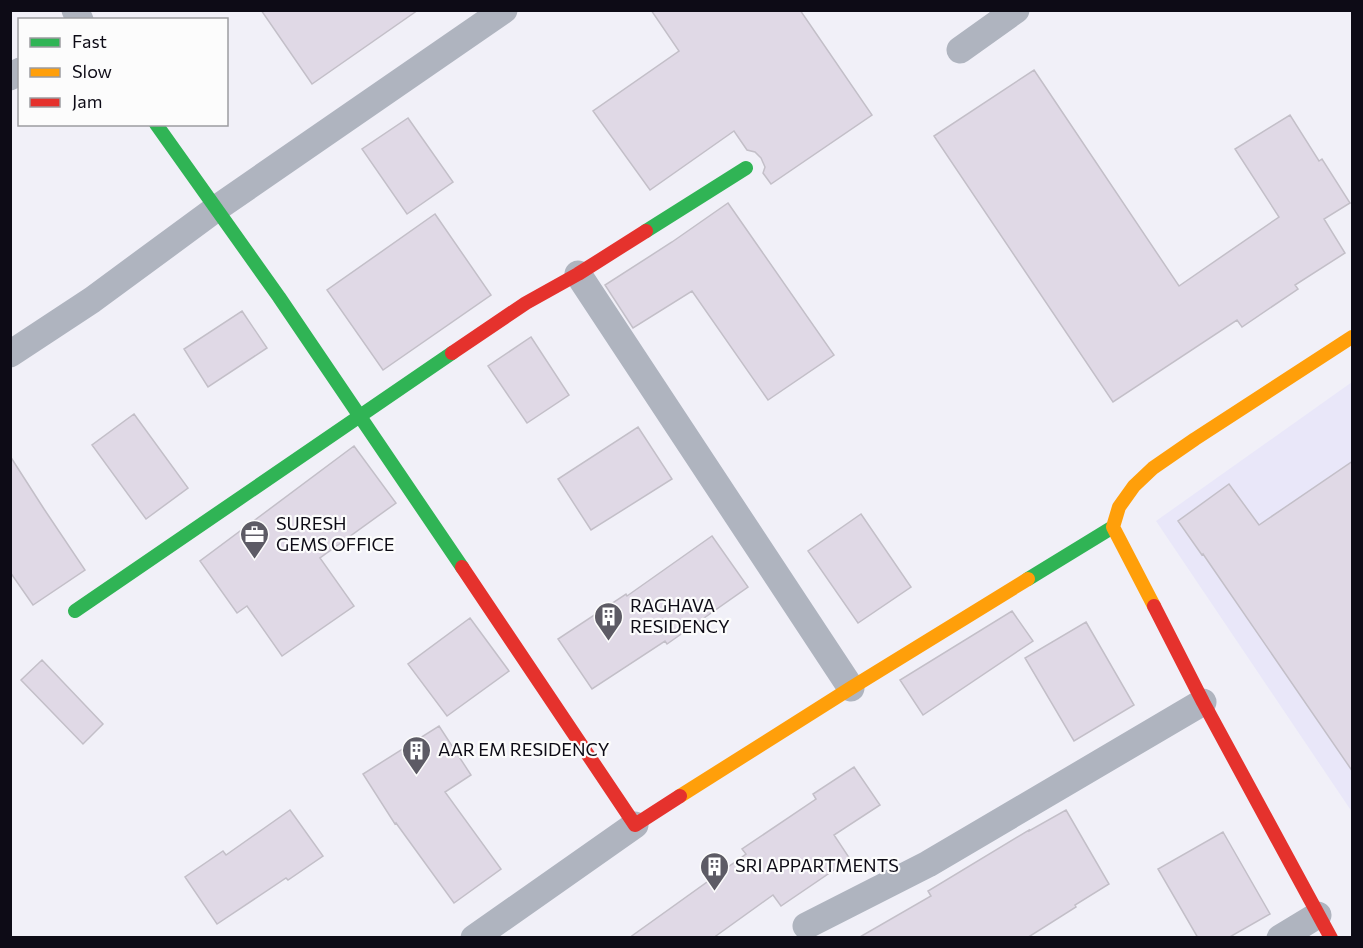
<svg xmlns="http://www.w3.org/2000/svg" width="1363" height="948" font-family="Commissioner,sans-serif">
  <style>
    .built { fill: #e9e7f9 }
    .building { fill: #e0d9e6; stroke: #c3bfc8; stroke-width: 1.5 }
    .lines { fill: none; stroke-linecap: round; stroke-linejoin: round }
    .street { stroke: #afb4bf; stroke-width: 27 }
    .fast { stroke: #30b455; stroke-width: 14 }
    .slow { stroke: #ff9f0a; stroke-width: 14 }
    .jam { stroke: #e5322d; stroke-width: 14 }
    .labels { text-anchor: middle; stroke-width: 4.5; stroke-linejoin: round; paint-order: stroke }
    .poi-label { font-size: 18px; fill: #0d0b16; stroke: #fcfcfc; text-anchor: start }
  </style>
  <rect width="100%" height="100%" fill="#f1f0f8"/>
  <path class="built" d="M 1352,382 L 1352,812 L 1156,521 Z"/>
  <path class="building" d="M 261,10 L 418,10 L 312,84 Z
    M 651,10 L 800,10 L 872,115 L 771,184 L 763,173 L 765,167 L 761,158 L 755,152 L 747,150 L 734,131 L 650,190 L 593,111 L 679,51 Z
    M 1034,70 L 1179,286 L 1279,217 L 1235,149 L 1290,115 L 1319,161 L 1322,159 L 1350,203 L 1324,219 L 1345,253 L 1295,285 L 1298,289 L 1242,327 L 1237,320 L 1113,402 L 934,136 Z
    M 408,118 L 453,182 L 407,214 L 362,149 Z
    M 728,203 L 834,355 L 768,400 L 692,291 L 633,328 L 605,285 L 672,242 Z
    M 435,214 L 491,295 L 383,370 L 327,290 Z
    M 242,311 L 267,348 L 208,387 L 184,349 Z
    M 531,337 L 569,395 L 527,423 L 488,366 Z
    M 134,414 L 188,488 L 146,519 L 92,445 Z
    M 638,427 L 672,479 L 591,530 L 558,479 Z
    M 354,446 L 396,503 L 320,558 L 354,606 L 282,656 L 247,606 L 237,613 L 200,561 Z
    M 10,456 L 44,509 L 85,570 L 33,605 L 10,572 Z
    M 1353,461 L 1353,772 L 1203,554 L 1202,555 L 1178,521 L 1229,484 L 1259,525 Z
    M 861,514 L 911,587 L 858,623 L 808,551 Z
    M 712,536 L 748,587 L 667,644 L 665,641 L 592,689 L 558,639 L 626,594 L 627,596 Z
    M 1012,611 L 1033,641 L 923,715 L 900,680 Z
    M 470,618 L 509,671 L 447,716 L 408,664 Z
    M 1086,622 L 1134,705 L 1074,741 L 1025,658 Z
    M 42,660 L 103,724 L 83,744 L 21,680 Z
    M 439,726 L 471,775 L 445,792 L 501,869 L 454,903 L 396,823 L 395,824 L 363,774 Z
    M 854,767 L 880,805 L 834,835 L 850,859 L 781,906 L 773,895 L 713,938 L 629,938 L 746,854 L 742,849 L 816,799 L 813,794 Z
    M 290,810 L 323,856 L 288,880 L 286,878 L 217,924 L 185,877 L 223,851 L 226,855 Z
    M 1066,810 L 1109,884 L 1075,905 L 1076,907 L 1027,938 L 858,938 L 931,896 L 928,891 L 1029,830 L 1029,831 Z
    M 1223,832 L 1270,914 L 1228,938 L 1198,938 L 1158,869 Z"/>
  <g class="lines">
    <path class="street" d="M 75,10 L 80,20
      M 960,50 L 1016,10
      M 10,77 L 20,71
      M 578,274 L 851,688
      M 10,354 L 92,300 L 217,208 L 504,10
      M 806,926 L 928,864 L 1203,702
      M 474,938 L 635,825
      M 1280,938 L 1318,915"/>
    <path class="fast" d="M 156,124 L 279,297 L 462,567
      M 646,231 L 746,168
      M 1028,579 L 1113,527
      M 75,611 L 452,353"/>
    <path class="slow" d="M 1154,606 L 1113,527 L 1119,507 L 1134,486 L 1153,468 L 1195,439 L 1352,337
      M 680,796 L 851,688 L 1028,579"/>
    <path class="jam" d="M 452,353 L 526,303 L 578,274 L 646,231
      M 462,567 L 635,825 L 680,796
      M 1154,606 L 1203,702 L 1331,938"/>
  </g>
  <defs>
    <symbol id="office-pin" viewBox="-11 -11 22 30"><path d="M0 17L-7.5 6A9.5 9.5 0 1 1 7.5 6Z" fill="#5d5b65" stroke="#fcfcfc"/><path d="M-6-3h4V-5.5h4V-3h4V5H-6ZM-1-4.5V-3h2v-1.5ZM-6 0V1H6V0Z" fill="#fff"/></symbol>
    <symbol id="building-pin" viewBox="-11 -11 22 30"><path d="M0 17L-7.5 6A9.5 9.5 0 1 1 7.5 6Z" fill="#5d5b65" stroke="#fcfcfc"/><path d="M-4-6H4V6H1V3H-1V6H-4ZM-2.5-4.3h1.7v1.8h-1.7ZM.8-4.3h1.7v1.8H.8ZM-2.5-1h1.7V.8h-1.7ZM.8-1h1.7V.8H.8Z" fill="#fff"/></symbol>
  </defs>
  <g fill-rule="evenodd">
    <use href="#office-pin" x="238" y="518" width="33" height="45"/>
    <use href="#building-pin" x="592" y="600" width="33" height="45"/>
    <use href="#building-pin" x="400" y="734" width="33" height="45"/>
    <use href="#building-pin" x="698" y="850" width="33" height="45"/>
  </g>
  <g class="labels">
    <g class="poi-label">
      <text x="276" y="530">SURESH<tspan x="276" dy="21">GEMS OFFICE</tspan></text>
      <text x="630" y="612">RAGHAVA<tspan x="630" dy="21">RESIDENCY</tspan></text>
      <text x="438" y="756">AAR EM RESIDENCY</text>
      <text x="735" y="872">SRI APPARTMENTS</text>
    </g>
  </g>
  <rect width="1363" height="948" fill="none" stroke="#0d0b16" stroke-width="24"/>
  <rect x="18" y="18" width="210" height="108" fill="#fcfcfc" stroke="#9c9ca0" stroke-width="1.5"/>
  <rect x="30" y="38" width="30" height="9" fill="#30b455" stroke="#9c9ca0" stroke-width="1.5"/>
  <text x="72" y="48" font-size="18" fill="#0d0b16">Fast</text>
  <rect x="30" y="68" width="30" height="9" fill="#ff9f0a" stroke="#9c9ca0" stroke-width="1.5"/>
  <text x="72" y="78" font-size="18" fill="#0d0b16">Slow</text>
  <rect x="30" y="98" width="30" height="9" fill="#e5322d" stroke="#9c9ca0" stroke-width="1.5"/>
  <text x="72" y="108" font-size="18" fill="#0d0b16">Jam</text>
</svg>
